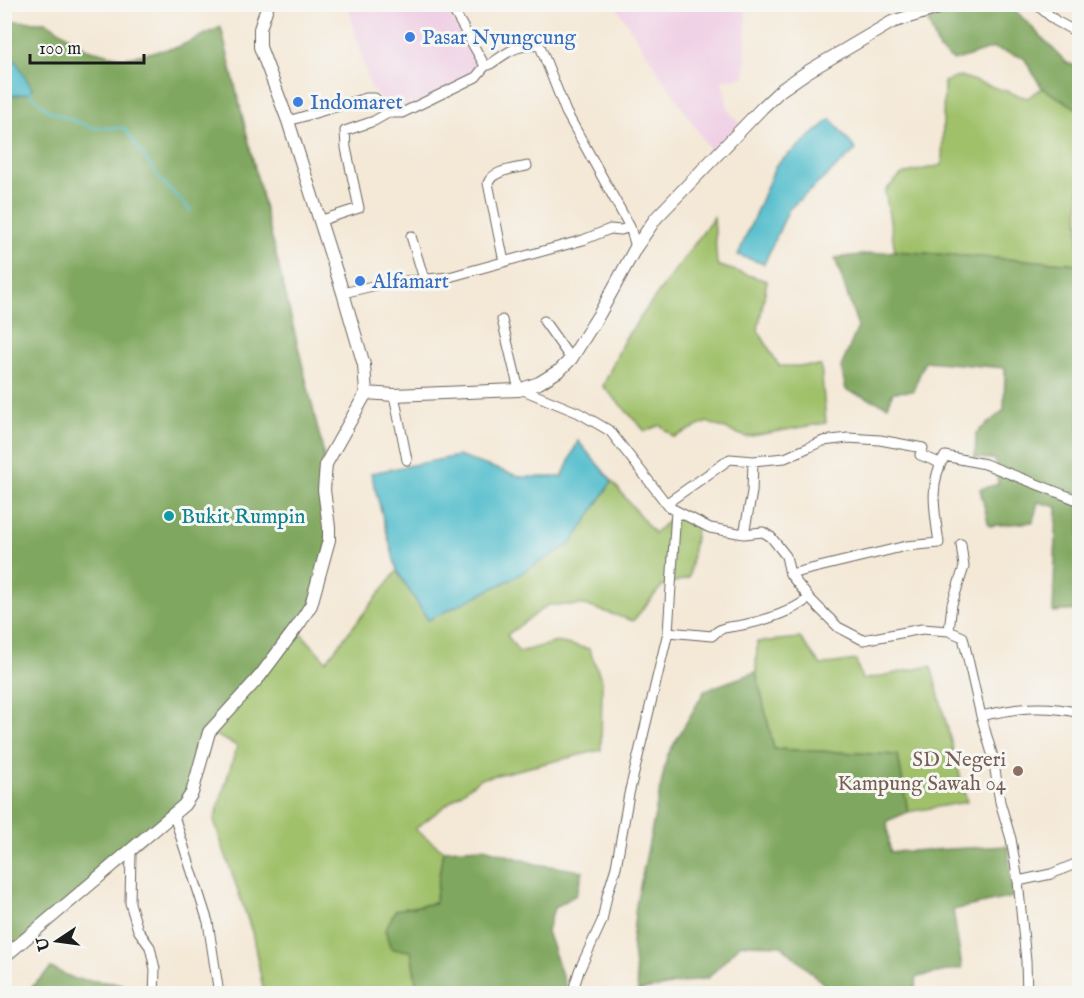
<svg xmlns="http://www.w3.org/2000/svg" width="1084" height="998" font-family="'IM FELL English',serif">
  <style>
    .built { fill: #f0d0e5 }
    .green { fill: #a0c16a; stroke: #5e6e43; stroke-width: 1.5 }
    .forest { fill: #80a75e; stroke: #4e623d; stroke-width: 1.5 }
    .water { fill: #51bdcc; stroke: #366c74; stroke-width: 1.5 }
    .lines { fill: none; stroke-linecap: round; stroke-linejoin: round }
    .stream { stroke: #51bdcc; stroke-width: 2 }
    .minor-casing { stroke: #68635d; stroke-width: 11 }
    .secondary-casing { stroke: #68635d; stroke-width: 14 }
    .minor { stroke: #fff; stroke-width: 9 }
    .secondary { stroke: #fff; stroke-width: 12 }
    .shop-dot { fill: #3f7fe0; stroke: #f6f6f2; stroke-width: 2 }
    .culture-dot { fill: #0f9aa8; stroke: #f6f6f2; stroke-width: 2 }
    .education-dot { fill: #8d6e63; stroke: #f6f6f2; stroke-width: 2 }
    .labels { text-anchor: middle; stroke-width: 6; stroke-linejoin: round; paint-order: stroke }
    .shop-label { font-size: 21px; fill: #366cbe; stroke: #f6f6f2; text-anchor: start }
    .culture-label { font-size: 21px; fill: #0d838f; stroke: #f6f6f2; text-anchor: start }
    .education-label { font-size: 21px; fill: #785e54; stroke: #f6f6f2; text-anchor: end }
  </style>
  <rect width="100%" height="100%" fill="#f6f6f2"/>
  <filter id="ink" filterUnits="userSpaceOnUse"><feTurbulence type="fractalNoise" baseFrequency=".0167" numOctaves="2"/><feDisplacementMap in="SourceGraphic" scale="12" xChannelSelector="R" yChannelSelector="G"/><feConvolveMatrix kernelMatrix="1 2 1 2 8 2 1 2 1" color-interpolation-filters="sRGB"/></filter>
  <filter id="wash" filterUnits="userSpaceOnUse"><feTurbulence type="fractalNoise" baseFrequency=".008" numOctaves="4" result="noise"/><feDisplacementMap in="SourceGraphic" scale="24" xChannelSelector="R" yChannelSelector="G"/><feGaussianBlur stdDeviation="1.35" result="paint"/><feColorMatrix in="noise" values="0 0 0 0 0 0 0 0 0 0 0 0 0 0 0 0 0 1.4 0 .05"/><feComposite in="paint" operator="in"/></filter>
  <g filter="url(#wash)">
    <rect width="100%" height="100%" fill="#f4e8d6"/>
    <path class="built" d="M 348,5 L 444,5 L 482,70 L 443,92 L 392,111 L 371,89 Z
      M 615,5 L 746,5 L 745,77 L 722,80 L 729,111 L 740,124 L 710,150 Z"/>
    <path class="green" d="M 960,76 L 1027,98 L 1042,88 L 1079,109 L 1079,264 L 895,251 L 885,191 L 902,174 L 942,165 L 944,82 Z
      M 714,217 L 717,265 L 767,281 L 758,330 L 779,366 L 821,366 L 826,423 L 746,437 L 707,422 L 674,437 L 660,425 L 645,431 L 603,386 L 624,340 Z
      M 612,481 L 654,533 L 678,514 L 697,523 L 689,578 L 662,586 L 633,621 L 584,605 L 548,605 L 507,635 L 519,652 L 557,642 L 589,649 L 602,681 L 601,750 L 480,779 L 415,829 L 443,850 L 435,903 L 396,910 L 411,951 L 418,993 L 264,993 L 252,932 L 214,821 L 237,746 L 209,732 L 301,633 L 326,661 L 397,571 L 428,620 L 572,543 Z
      M 800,638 L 821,665 L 856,660 L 862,680 L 931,666 L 967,802 L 908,812 L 898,755 L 774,749 L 756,672 L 757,642 Z"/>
    <path class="forest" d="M 971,4 L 1010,5 L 1067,63 L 1079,67 L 1079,110 L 1042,88 L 1024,58 L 993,48 L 954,61 L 939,50 L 928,21 Z
      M 5,21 L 47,22 L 87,49 L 124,58 L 178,47 L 221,27 L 323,450 L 328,517 L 326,571 L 301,633 L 209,732 L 179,811 L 5,954 Z
      M 895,251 L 1079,264 L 1079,610 L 1053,612 L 1057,507 L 1038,502 L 1033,522 L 989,526 L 980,489 L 998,484 L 995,459 L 975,458 L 976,433 L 1004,410 L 1005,368 L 925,361 L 913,391 L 893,392 L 888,406 L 846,390 L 841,367 L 858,327 L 835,258 Z
      M 756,672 L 774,749 L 898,755 L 908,812 L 887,821 L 890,852 L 1008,846 L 1013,897 L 953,910 L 962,968 L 917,977 L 914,993 L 795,993 L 827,987 L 781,945 L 741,944 L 708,978 L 638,991 L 632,942 L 636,905 L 667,756 L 705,690 Z
      M 484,848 L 536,864 L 583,871 L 576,895 L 554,908 L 547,931 L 568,993 L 418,993 L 411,951 L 391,949 L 385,930 L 396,910 L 435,903 L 443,850 Z
      M 51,968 L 75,979 L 122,984 L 121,993 L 26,993 Z"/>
    <path class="water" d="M 13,56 L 32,89 L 29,93 L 5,97 L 5,57 Z
      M 831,119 L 856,150 L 789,209 L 764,264 L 738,255 L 776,165 Z
      M 578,441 L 612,481 L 572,543 L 510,580 L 428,620 L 397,571 L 371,473 L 458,456 L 521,477 L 562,477 Z"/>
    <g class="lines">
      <path class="stream" d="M 29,92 L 49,111 L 93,128 L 124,128 L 160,179 L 191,211"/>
    </g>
  </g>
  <g filter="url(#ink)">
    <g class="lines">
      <defs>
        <path id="minor" d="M 450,4 L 485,66
          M 1036,4 L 1056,21 L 1080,34
          M 288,121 L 366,98 L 375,98 L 388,113 L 402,113 L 476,77 L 485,66 L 489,65 C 507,53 517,43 540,46 L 566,112 L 630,227 L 636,247
          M 319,221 L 359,208 L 346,148 L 345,131 L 374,121 L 388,113
          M 411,236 L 424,279
          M 504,262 L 488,183 C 493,170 515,169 527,166
          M 343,293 L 385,283 L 449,277 L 583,240 L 610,229 L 621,230 L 630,227
          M 502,320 L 519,390
          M 544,321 L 571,359
          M 523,390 L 579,413 L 610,431 L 669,507 L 710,528 L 744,534 L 763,532 L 771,537 L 786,556 L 790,574 L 809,598 L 838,627 L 863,640 L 922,629 L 949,631 L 963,637 L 981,716 L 993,757 L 1000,802 L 1011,839 L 1018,881 L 1026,961 L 1027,994
          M 394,395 L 407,460
          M 667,503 L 730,459 L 753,461 L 785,458 L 823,441 L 848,438 L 880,440 L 923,448 L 920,455 L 940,463
          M 744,534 L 752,492 L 753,461
          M 790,574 L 906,546 L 939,543 C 935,513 928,483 945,456 L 985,464 L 1080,501
          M 949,631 L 952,604 L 964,567 L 961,544
          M 668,632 L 712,636 C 723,624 733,628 747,624 C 767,620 793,611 809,598
          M 981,716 C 1016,708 1044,704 1080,713
          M 174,816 L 208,922 L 219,994
          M 131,852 L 130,903 L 138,930 L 150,947 L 155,969 L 154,994
          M 1018,881 L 1051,874 L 1080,862
          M 572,994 L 579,971 L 602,921 L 607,896 L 616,867 L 629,794 L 668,632 L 676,511"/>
        <path id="secondary" d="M 268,4 L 260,29 L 260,47 L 288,121 L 343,293 L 364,365 L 366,393
          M 366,393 L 394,395 L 519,390 L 539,383 L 560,370 L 571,359 L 600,313 L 636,247 L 656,218 L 762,108 L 781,90 L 807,72 L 892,22 L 951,4
          M 4,957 L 184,805 L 192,793 L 209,732 L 260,676 L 299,624 L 311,605 L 329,540 L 329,527 L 324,490 L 326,464 L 366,393"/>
      </defs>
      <use href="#minor" class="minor-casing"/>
      <use href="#secondary" class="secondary-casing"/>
      <use href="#minor" class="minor"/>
      <use href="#secondary" class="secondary"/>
    </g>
  </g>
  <g class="shop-dot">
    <circle cx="410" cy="37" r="6"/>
    <circle cx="298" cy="102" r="6"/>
    <circle cx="360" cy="281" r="6"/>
  </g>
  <circle class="culture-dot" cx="169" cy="516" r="6"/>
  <circle class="education-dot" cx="1018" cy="771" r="6"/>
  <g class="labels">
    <g class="shop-label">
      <text x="422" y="44">Pasar Nyungcung</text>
      <text x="310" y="109">Indomaret</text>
      <text x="372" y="288">Alfamart</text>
    </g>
    <g class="culture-label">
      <text x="181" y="523">Bukit Rumpin</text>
    </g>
    <g class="education-label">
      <text x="1006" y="766">SD Negeri<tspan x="1006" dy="24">Kampung Sawah 04</tspan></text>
    </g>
  </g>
  <rect width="1084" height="998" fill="none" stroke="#f6f6f2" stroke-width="24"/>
  <g transform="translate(57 941) rotate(257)" stroke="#f6f6f2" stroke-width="4.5" paint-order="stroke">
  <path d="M0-4.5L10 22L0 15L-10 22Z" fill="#1c1c1c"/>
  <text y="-9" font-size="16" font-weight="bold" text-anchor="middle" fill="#1c1c1c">U</text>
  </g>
  <path d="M30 54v9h114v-9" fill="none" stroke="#1c1c1c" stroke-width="3"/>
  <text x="39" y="54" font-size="18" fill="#1c1c1c" stroke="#f6f6f2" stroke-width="4.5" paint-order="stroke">100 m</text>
</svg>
